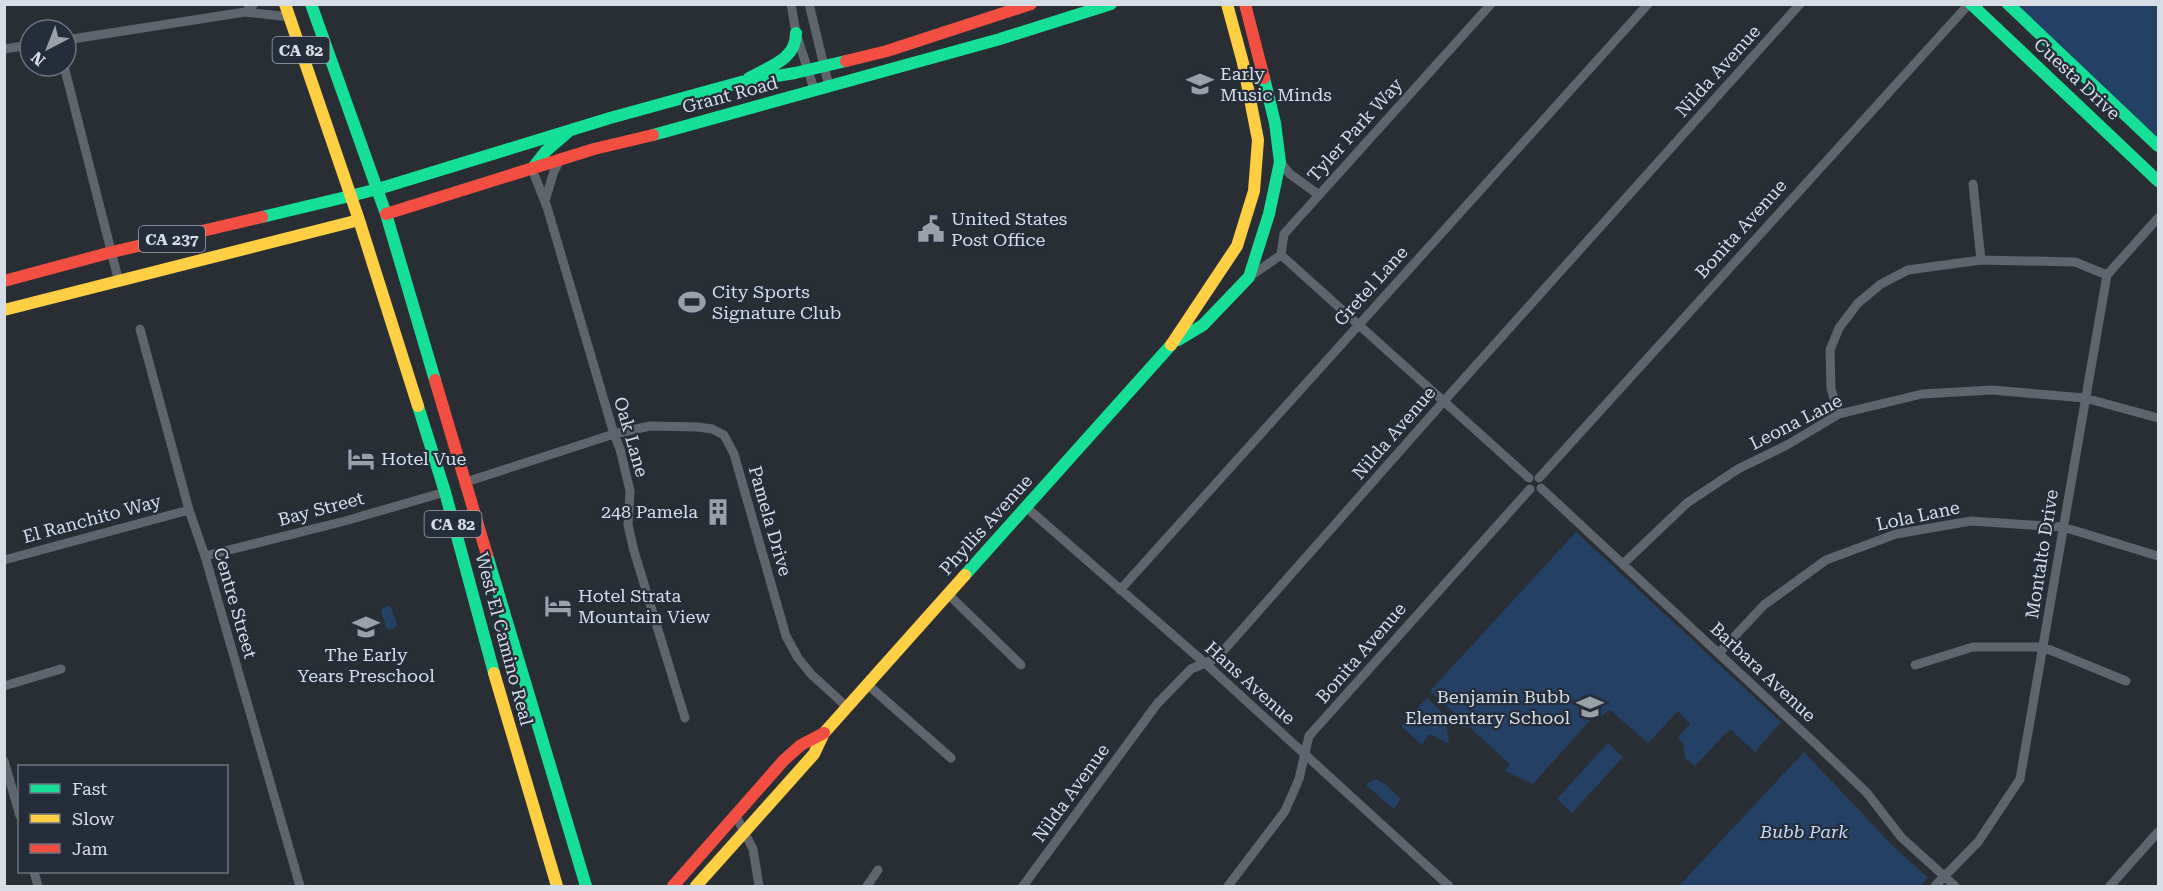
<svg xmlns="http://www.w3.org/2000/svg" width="2163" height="891" font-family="'Roboto Serif',serif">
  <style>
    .green { fill: #244064 }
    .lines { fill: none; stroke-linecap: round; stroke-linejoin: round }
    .street { stroke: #60656d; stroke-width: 9 }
    .fast { stroke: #16e098; stroke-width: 12 }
    .slow { stroke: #ffcf43; stroke-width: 12 }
    .jam { stroke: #f24e42; stroke-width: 12 }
    .labels { text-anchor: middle; stroke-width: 4.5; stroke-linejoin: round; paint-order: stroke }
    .shield { fill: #242d39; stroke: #a1a8b1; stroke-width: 1.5 }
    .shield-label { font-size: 16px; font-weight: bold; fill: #d7dde5 }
    .street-label { font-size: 18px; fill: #d7dde5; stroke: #242d39 }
    .poi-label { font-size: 18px; fill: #d7dde5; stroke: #242d39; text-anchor: start }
    .park-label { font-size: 18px; font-style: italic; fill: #c5dbf9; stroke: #242d39 }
  </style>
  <rect width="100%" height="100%" fill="#292e34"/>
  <path class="green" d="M 2016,5 L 2158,5 L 2158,137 Z
    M 1576,532 L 1781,722 L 1755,752 L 1730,729 L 1695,766 L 1685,758 L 1683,743 L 1678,738 L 1690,724 L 1678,711 L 1648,743 L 1610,710 L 1598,719 L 1594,716 L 1533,784 L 1505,771 L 1510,764 L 1430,691 Z
    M 389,605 L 391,607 L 397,625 L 395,628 L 389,630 L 386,628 L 381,610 Z
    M 1427,698 L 1445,715 L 1449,744 L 1429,734 L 1422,745 L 1401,726 Z
    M 1608,743 L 1623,757 L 1572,813 L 1557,799 Z
    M 1804,752 L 1893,846 L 1928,878 L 1920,886 L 1679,886 Z
    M 1375,779 L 1385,784 L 1401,799 L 1394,809 L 1367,786 L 1367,784 Z"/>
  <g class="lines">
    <path class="street" d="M 791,4 L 796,33 L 814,89
      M 809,4 L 829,86
      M 245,12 L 254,4
      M 66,40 L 245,12 L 290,17
      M 4,49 L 30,45
      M 64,66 L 119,282
      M 1280,162 L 1290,174 L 1319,195
      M 532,169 L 547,207 L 614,434 L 620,449 L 630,491 L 628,525 L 634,551 L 685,718
      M 1973,184 L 1981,260
      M 545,201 L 554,171 L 560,160
      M 1281,255 L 1529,478
      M 1281,255 L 1284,234 L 1491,4
      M 1249,277 L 1281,255
      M 140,329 L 189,510 L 205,556 L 300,886
      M 1839,414 L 1831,389 L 1830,350 L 1839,328 L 1858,303 L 1881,284 L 1908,270 L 1981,260 L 2075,262 L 2107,275
      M 1539,478 L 1969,4
      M 466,482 L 614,434 L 650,426 L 698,427 L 712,429 L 724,435 L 734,454 L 786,636 L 798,658 L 811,674 L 847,707
      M 1541,488 L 1819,747 L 1867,793 L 1901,837 L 1955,886
      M 1026,507 L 1206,664 L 1449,886
      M 205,556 L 345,521 L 445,492
      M 4,560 L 189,510
      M 1623,564 L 1687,503 L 1738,469 L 1787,445 L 1839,414 L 1922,394 L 1992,390 L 2085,398 L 2158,418
      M 1120,590 L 1648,4
      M 948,594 L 1021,665
      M 1719,653 L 1764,605 L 1826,560 L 1896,534 L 1971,521 L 2046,526 L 2063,527 L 2158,556
      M 1915,665 L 1973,647 L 2043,647 L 2126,681
      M 867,684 L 951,758
      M 4,686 L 61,669
      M 4,761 L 20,816
      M 736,816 L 753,849 L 759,886
      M 34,872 L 38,886
      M 867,886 L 878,870
      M 1023,886 L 1157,704 L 1191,669 L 1217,658 L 1444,401 L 1800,4
      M 1228,886 L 1285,811 L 1299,779 L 1309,736 L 1530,489
      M 1935,886 L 1978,842 L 2020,779 L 2107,275 L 2158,218
      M 2110,886 L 2158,832"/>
    <path class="fast" d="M 311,4 L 386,214 L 435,380
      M 1971,4 L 2158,181
      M 2008,4 L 2158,146
      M 749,78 C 770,66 796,60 796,33
      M 653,135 L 1000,39 L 1111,4
      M 532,169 L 546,151 L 567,133
      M 378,189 L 610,118 L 741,82 L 795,73 L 846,61
      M 350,196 L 378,189
      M 262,217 L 350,196
      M 1178,340 L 1203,325 L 1249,277 L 1269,214 L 1280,162 L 1275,123 L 1264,78
      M 418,406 L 445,492 L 494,673
      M 487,555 L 586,886
      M 965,575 L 1171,345"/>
    <path class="slow" d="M 285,4 L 359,220 L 418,406
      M 4,310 L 359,220
      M 1171,345 L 1237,246 L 1254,191 L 1258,140 L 1243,63 L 1227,4
      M 494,673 L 557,886
      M 696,886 L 814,754 L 824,733 L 965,575"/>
    <path class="jam" d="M 1245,4 L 1264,78
      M 846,61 L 887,51 L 1031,4
      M 386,214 L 594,149 L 653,135
      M 4,281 L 112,252 L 262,217
      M 435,380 L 487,555
      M 673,886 L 784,760 L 801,745 L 824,733"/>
  </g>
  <defs>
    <symbol id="school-bare" viewBox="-9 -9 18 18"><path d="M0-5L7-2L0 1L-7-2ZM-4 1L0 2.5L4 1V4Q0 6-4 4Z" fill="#9aa0a7" stroke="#242d39" stroke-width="2.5" paint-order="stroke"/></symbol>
    <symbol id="civic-bare" viewBox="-9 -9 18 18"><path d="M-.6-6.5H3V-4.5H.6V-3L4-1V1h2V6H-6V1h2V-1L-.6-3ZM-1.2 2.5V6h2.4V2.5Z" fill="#9aa0a7" stroke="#242d39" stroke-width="2.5" paint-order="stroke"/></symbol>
    <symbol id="stadium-bare" viewBox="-9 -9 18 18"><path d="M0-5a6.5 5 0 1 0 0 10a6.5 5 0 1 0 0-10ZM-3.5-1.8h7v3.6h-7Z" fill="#9aa0a7" stroke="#242d39" stroke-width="2.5" paint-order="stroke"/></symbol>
    <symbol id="hotel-bare" viewBox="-9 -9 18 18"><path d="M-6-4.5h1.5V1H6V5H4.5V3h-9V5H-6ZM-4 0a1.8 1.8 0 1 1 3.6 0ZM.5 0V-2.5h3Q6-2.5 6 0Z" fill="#9aa0a7" stroke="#242d39" stroke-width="2.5" paint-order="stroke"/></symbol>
    <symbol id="building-bare" viewBox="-9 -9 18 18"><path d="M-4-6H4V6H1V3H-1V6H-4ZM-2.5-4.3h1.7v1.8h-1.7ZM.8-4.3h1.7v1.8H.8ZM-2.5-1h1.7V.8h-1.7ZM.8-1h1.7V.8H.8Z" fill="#9aa0a7" stroke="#242d39" stroke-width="2.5" paint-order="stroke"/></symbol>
  </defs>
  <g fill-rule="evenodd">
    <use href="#school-bare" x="1181" y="65" width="38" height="38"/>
    <use href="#civic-bare" x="912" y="210" width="38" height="38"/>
    <use href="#stadium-bare" x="673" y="283" width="38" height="38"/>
    <use href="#hotel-bare" x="342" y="440" width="38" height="38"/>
    <use href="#building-bare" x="699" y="493" width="38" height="38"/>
    <use href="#hotel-bare" x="539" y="587" width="38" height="38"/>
    <use href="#school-bare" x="347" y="608" width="38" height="38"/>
    <use href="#school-bare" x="1571" y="688" width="38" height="38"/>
  </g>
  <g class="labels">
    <g class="shield">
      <rect x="272.5" y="37" width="57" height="26" rx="4.5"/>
      <rect x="139" y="226" width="66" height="26" rx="4.5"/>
      <rect x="424.5" y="511" width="57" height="26" rx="4.5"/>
    </g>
    <g class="shield-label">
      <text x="301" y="56">CA 82</text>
      <text x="172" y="245">CA 237</text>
      <text x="453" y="530">CA 82</text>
    </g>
    <g class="street-label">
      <text transform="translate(1718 71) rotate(-48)" y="6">Nilda Avenue</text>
      <text transform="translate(2077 79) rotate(43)" y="6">Cuesta Drive</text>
      <text transform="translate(730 95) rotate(-15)" y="6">Grant Road</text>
      <text transform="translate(1355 130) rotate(-48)" y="6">Tyler Park Way</text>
      <text transform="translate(1741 229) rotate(-48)" y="6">Bonita Avenue</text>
      <text transform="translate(1371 286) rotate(-48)" y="6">Gretel Lane</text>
      <text transform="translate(1796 422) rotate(-27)" y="6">Leona Lane</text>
      <text transform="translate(1394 433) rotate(-49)" y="6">Nilda Avenue</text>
      <text transform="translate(631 437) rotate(74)" y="6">Oak Lane</text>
      <text transform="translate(321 509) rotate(-15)" y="6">Bay Street</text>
      <text transform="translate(1918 516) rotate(-12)" y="6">Lola Lane</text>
      <text transform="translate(92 519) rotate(-15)" y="6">El Ranchito Way</text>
      <text transform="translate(770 521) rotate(74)" y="6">Pamela Drive</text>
      <text transform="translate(986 525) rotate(-48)" y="6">Phyllis Avenue</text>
      <text transform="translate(2042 554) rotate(-81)" y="6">Montalto Drive</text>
      <text transform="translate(235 603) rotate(74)" y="6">Centre Street</text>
      <text transform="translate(504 639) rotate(75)" y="6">West El Camino Real</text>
      <text transform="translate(1361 653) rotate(-49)" y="6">Bonita Avenue</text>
      <text transform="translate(1763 672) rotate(43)" y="6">Barbara Avenue</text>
      <text transform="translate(1250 683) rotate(42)" y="6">Hans Avenue</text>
      <text transform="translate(1071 793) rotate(-54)" y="6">Nilda Avenue</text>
    </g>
    <g class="poi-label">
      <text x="1220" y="80">Early<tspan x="1220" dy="21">Music Minds</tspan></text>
      <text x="951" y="225">United States<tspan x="951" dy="21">Post Office</tspan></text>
      <text x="712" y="298">City Sports<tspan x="712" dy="21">Signature Club</tspan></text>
      <text x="381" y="465">Hotel Vue</text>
      <text x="698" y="518" text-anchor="end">248 Pamela</text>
      <text x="578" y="602">Hotel Strata<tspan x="578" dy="21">Mountain View</tspan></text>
      <text x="366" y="661" text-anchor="middle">The Early<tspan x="366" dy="21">Years Preschool</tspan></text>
      <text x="1570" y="703" text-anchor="end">Benjamin Bubb<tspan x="1570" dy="21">Elementary School</tspan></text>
    </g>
    <g class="park-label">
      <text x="1804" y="838">Bubb Park</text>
    </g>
  </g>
  <rect width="2163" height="891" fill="none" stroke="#d7dde5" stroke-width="12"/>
  <rect x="18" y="765" width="210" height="108" fill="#242d39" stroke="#6c737e" stroke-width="1.5"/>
  <rect x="30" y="784" width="30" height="9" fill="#16e098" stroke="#6c737e" stroke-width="1.5"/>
  <text x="72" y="795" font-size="18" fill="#d7dde5">Fast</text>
  <rect x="30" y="814" width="30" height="9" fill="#ffcf43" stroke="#6c737e" stroke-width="1.5"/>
  <text x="72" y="825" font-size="18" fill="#d7dde5">Slow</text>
  <rect x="30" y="844" width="30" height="9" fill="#f24e42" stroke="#6c737e" stroke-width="1.5"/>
  <text x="72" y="855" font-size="18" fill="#d7dde5">Jam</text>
  <g transform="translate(48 48) rotate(222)"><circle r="28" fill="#242d39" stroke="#6c737e" stroke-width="1.5"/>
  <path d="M0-4.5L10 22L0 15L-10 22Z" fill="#9aa0a7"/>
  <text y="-9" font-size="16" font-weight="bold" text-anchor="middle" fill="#d7dde5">N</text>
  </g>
</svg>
